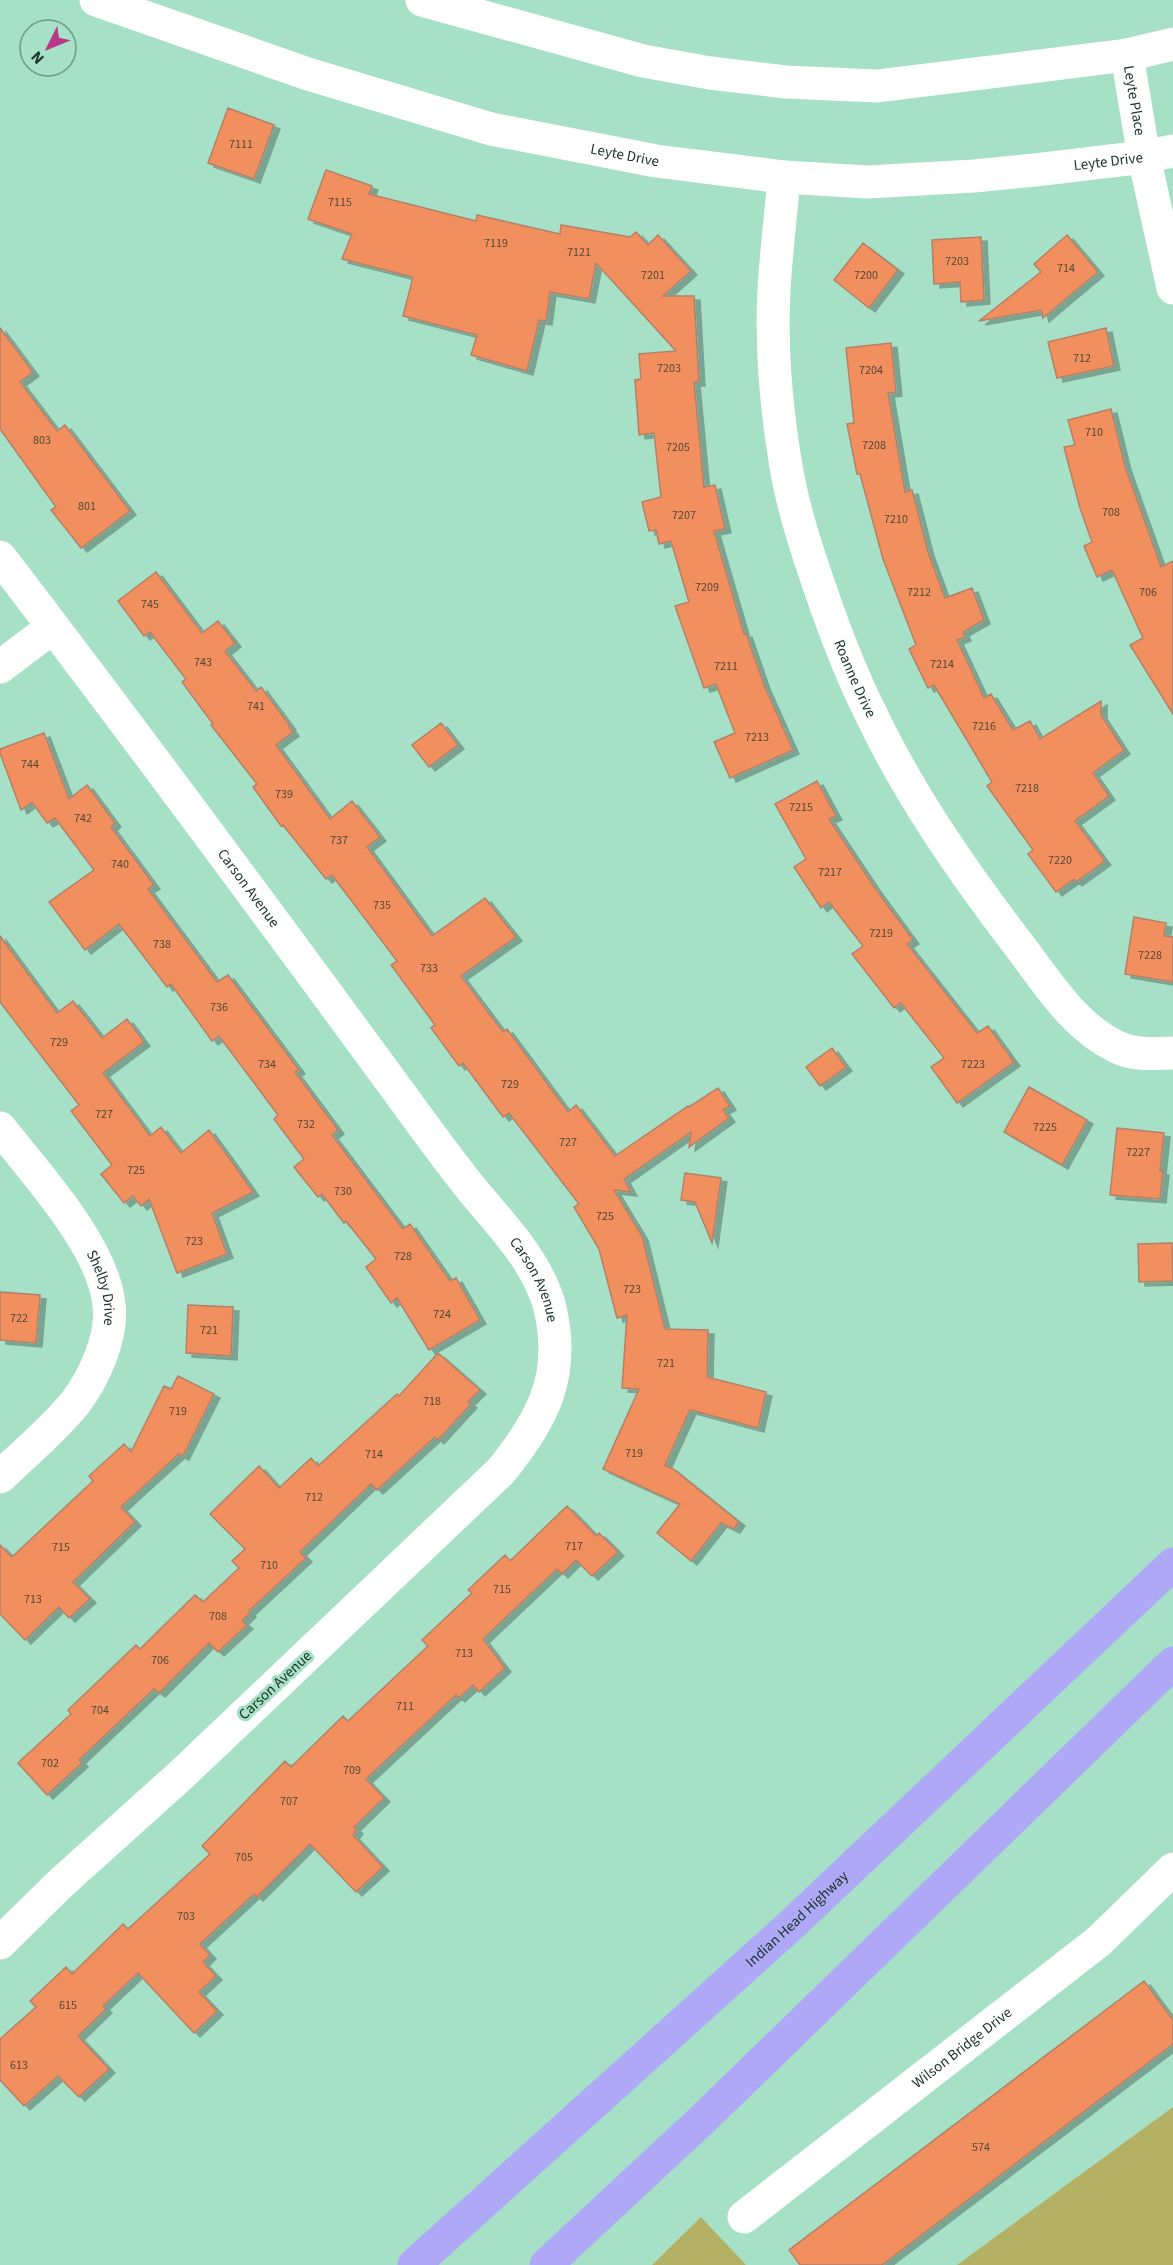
<svg xmlns="http://www.w3.org/2000/svg" width="1173" height="2265" font-family="'Source Sans 3',sans-serif">
  <style>
    .green { fill: #b4b064 }
    .building { fill: #f28f5e; stroke: #b3816a; stroke-width: 1.5; filter: url(#shadow) }
    .lines { fill: none; stroke-linecap: round; stroke-linejoin: round }
    .minor { stroke: #fff; stroke-width: 33 }
    .trunk { stroke: #aea8f6; stroke-width: 33 }
    .labels { text-anchor: middle; stroke-width: 6; stroke-linejoin: round; paint-order: stroke }
    .number-label { font-size: 12px; fill: #504936 }
    .street-label { font-size: 15px; fill: #1a3228; stroke: #a5e0c7 }
  </style>
  <defs>
    <filter id="shadow"><feDropShadow dx="6" dy="4" stdDeviation="0" flood-color="#0004"/></filter>
  </defs>
  <rect width="100%" height="100%" fill="#a5e0c7"/>
  <path class="green" d="M 1173,2107 L 1173,2265 L 957,2265 Z
    M 701,2217 L 746,2265 L 652,2265 Z"/>
  <path class="building" d="M 228,108 L 274,125 L 254,179 L 208,163 Z
    M 326,170 L 372,186 L 369,194 L 476,221 L 477,215 L 560,234 L 561,225 L 630,237 L 636,232 L 648,245 L 658,235 L 691,271 L 663,296 L 694,296 L 699,382 L 694,382 L 704,487 L 715,485 L 725,529 L 714,531 L 744,634 L 746,633 L 764,685 L 793,750 L 730,778 L 714,742 L 735,733 L 716,684 L 704,688 L 675,606 L 689,602 L 671,541 L 659,544 L 656,530 L 649,531 L 642,502 L 661,497 L 654,433 L 639,435 L 635,380 L 641,379 L 639,354 L 676,351 L 596,263 L 589,299 L 550,292 L 546,321 L 539,320 L 527,371 L 471,355 L 477,335 L 403,316 L 413,277 L 342,259 L 352,234 L 308,219 Z
    M 1067,235 L 1098,272 L 1043,318 L 1041,310 L 979,321 L 1041,272 L 1034,264 Z
    M 981,237 L 984,300 L 961,302 L 960,282 L 934,284 L 932,240 Z
    M 863,243 L 898,270 L 869,308 L 834,280 Z
    M 0,328 L 33,372 L 20,382 L 57,431 L 65,425 L 130,511 L 81,548 L 51,510 L 56,507 L 0,429 Z
    M 1106,328 L 1114,366 L 1057,378 L 1048,342 Z
    M 891,343 L 896,392 L 888,393 L 905,492 L 912,490 L 928,552 L 945,598 L 972,588 L 984,620 L 963,632 L 965,637 L 957,640 L 984,698 L 991,694 L 1013,730 L 1030,721 L 1040,739 L 1101,701 L 1101,715 L 1124,750 L 1093,773 L 1109,796 L 1075,821 L 1105,861 L 1076,882 L 1074,879 L 1056,892 L 1028,854 L 1033,850 L 987,786 L 992,782 L 934,685 L 928,688 L 909,649 L 916,645 L 883,559 L 860,474 L 857,474 L 847,424 L 854,423 L 846,348 Z
    M 1111,409 L 1125,466 L 1161,567 L 1173,561 L 1173,714 L 1130,645 L 1143,638 L 1112,570 L 1097,577 L 1084,546 L 1092,542 L 1080,508 L 1064,447 L 1075,445 L 1068,420 Z
    M 156,572 L 202,633 L 218,621 L 235,643 L 225,651 L 256,691 L 261,687 L 290,726 L 289,727 L 293,732 L 276,745 L 330,819 L 352,801 L 380,837 L 367,847 L 432,936 L 485,898 L 516,937 L 461,976 L 503,1032 L 507,1029 L 568,1112 L 576,1105 L 615,1156 L 688,1106 L 689,1107 L 718,1088 L 730,1106 L 723,1110 L 729,1118 L 689,1147 L 691,1132 L 624,1179 L 631,1192 L 614,1190 L 642,1236 L 665,1329 L 708,1330 L 707,1377 L 766,1392 L 758,1428 L 690,1410 L 665,1465 L 672,1468 L 739,1522 L 734,1529 L 721,1523 L 691,1561 L 657,1533 L 680,1504 L 603,1469 L 639,1389 L 622,1388 L 627,1315 L 617,1318 L 599,1249 L 574,1207 L 579,1204 L 509,1113 L 503,1117 L 463,1063 L 459,1066 L 431,1028 L 435,1025 L 391,965 L 397,961 L 332,875 L 326,879 L 283,825 L 281,826 L 253,787 L 257,784 L 211,725 L 213,724 L 182,682 L 186,679 L 150,632 L 144,636 L 118,601 Z
    M 441,723 L 458,745 L 429,767 L 412,745 Z
    M 44,733 L 69,799 L 87,785 L 115,823 L 111,827 L 154,885 L 148,889 L 217,982 L 228,975 L 299,1070 L 295,1072 L 338,1130 L 332,1135 L 403,1229 L 410,1224 L 450,1281 L 456,1278 L 480,1320 L 429,1350 L 397,1298 L 391,1303 L 366,1267 L 376,1259 L 346,1221 L 344,1223 L 322,1194 L 318,1197 L 294,1167 L 304,1159 L 274,1119 L 278,1115 L 219,1036 L 212,1041 L 171,984 L 167,987 L 119,924 L 85,950 L 49,902 L 94,870 L 55,818 L 47,823 L 32,802 L 21,810 L 0,753 L 0,749 Z
    M 817,781 L 836,816 L 829,819 L 875,888 L 913,940 L 907,944 L 977,1033 L 988,1026 L 1014,1062 L 957,1103 L 931,1067 L 944,1058 L 901,1003 L 894,1008 L 852,954 L 863,946 L 829,902 L 821,908 L 794,867 L 806,859 L 775,804 Z
    M 1134,917 L 1166,923 L 1164,936 L 1173,937 L 1173,982 L 1125,974 Z
    M 0,936 L 57,1013 L 73,1001 L 102,1038 L 127,1019 L 144,1042 L 103,1073 L 150,1136 L 161,1127 L 181,1153 L 209,1130 L 232,1162 L 253,1192 L 212,1213 L 227,1254 L 177,1273 L 149,1199 L 141,1206 L 133,1196 L 124,1203 L 101,1174 L 112,1165 L 71,1111 L 79,1105 L 0,1002 Z
    M 832,1048 L 846,1067 L 820,1086 L 806,1067 Z
    M 1029,1087 L 1087,1120 L 1062,1165 L 1004,1132 Z
    M 1117,1128 L 1164,1133 L 1160,1171 L 1163,1171 L 1160,1199 L 1110,1195 Z
    M 685,1173 L 721,1178 L 712,1243 L 695,1202 L 681,1200 Z
    M 1172,1243 L 1173,1281 L 1139,1282 L 1138,1244 Z
    M 0,1292 L 40,1295 L 36,1343 L 0,1340 Z
    M 188,1305 L 233,1307 L 231,1356 L 186,1353 Z
    M 438,1353 L 480,1390 L 468,1402 L 471,1404 L 438,1440 L 435,1437 L 377,1490 L 371,1484 L 300,1552 L 306,1558 L 249,1611 L 250,1613 L 242,1621 L 247,1625 L 218,1652 L 209,1643 L 159,1693 L 154,1689 L 79,1760 L 82,1763 L 47,1795 L 18,1763 L 71,1714 L 68,1710 L 136,1645 L 140,1649 L 195,1595 L 203,1602 L 239,1568 L 232,1561 L 245,1549 L 210,1514 L 259,1466 L 279,1488 L 311,1458 L 318,1466 L 397,1394 L 399,1396 Z
    M 178,1376 L 214,1394 L 183,1456 L 179,1454 L 121,1507 L 135,1522 L 73,1582 L 90,1599 L 69,1618 L 59,1607 L 25,1640 L 0,1614 L 0,1545 L 12,1557 L 93,1481 L 89,1476 L 124,1444 L 131,1452 L 164,1386 L 171,1389 Z
    M 567,1506 L 596,1536 L 599,1533 L 618,1552 L 592,1576 L 576,1560 L 562,1574 L 557,1569 L 483,1639 L 505,1668 L 479,1692 L 473,1685 L 459,1698 L 456,1695 L 366,1779 L 384,1798 L 354,1827 L 357,1830 L 353,1835 L 383,1867 L 356,1892 L 310,1844 L 257,1897 L 254,1894 L 200,1944 L 210,1955 L 203,1962 L 216,1976 L 199,1992 L 217,2011 L 194,2033 L 138,1973 L 103,2006 L 106,2009 L 78,2036 L 109,2069 L 79,2097 L 58,2076 L 24,2106 L 0,2080 L 0,2039 L 36,2007 L 30,2001 L 66,1967 L 72,1974 L 123,1924 L 128,1929 L 210,1854 L 202,1846 L 285,1761 L 291,1767 L 343,1716 L 348,1721 L 428,1646 L 422,1640 L 472,1593 L 468,1590 L 505,1555 L 510,1561 Z
    M 1144,1981 L 1173,2020 L 1173,2044 L 882,2265 L 800,2265 L 789,2250 Z"/>
  <g class="lines">
    <g class="minor">
      <path id="s1" d="M 96,0 L 308,74 L 491,129 L 656,161 L 784,177 L 867,182 L 974,176 L 1035,170 L 1144,157 L 1173,151"/>
      <path d="M 422,0 L 643,61 L 710,73 L 786,82 L 877,86 L 1127,55 L 1173,44"/>
      <path id="s2" d="M 1127,55 L 1144,157 L 1173,288"/>
      <path id="s3" d="M 784,177 C 781,215 776,253 774,290 C 771,347 776,405 785,460 C 792,506 807,551 822,594 C 836,635 852,676 871,714 C 910,796 963,872 1018,944 C 1047,982 1073,1026 1117,1047 C 1135,1056 1154,1053 1173,1053"/>
      <path id="s4" d="M 0,557 C 144,745 284,935 423,1125 C 440,1148 456,1170 474,1192 C 503,1227 538,1262 550,1308 C 566,1376 543,1419 501,1471 L 181,1775 L 61,1883 L 0,1943"/>
      <path d="M 0,667 L 53,627"/>
      <path id="s5" d="M 0,1128 C 36,1174 104,1247 109,1305 C 113,1337 94,1378 75,1403 C 53,1430 25,1453 0,1477"/>
      <path id="s6" d="M 744,2217 L 1099,1941 L 1173,1869"/>
    </g>
    <g class="trunk">
      <path id="s7" d="M 414,2265 L 789,1927 L 1173,1564"/>
      <path d="M 546,2265 L 704,2118 L 1173,1663"/>
    </g>
  </g>
  <g class="labels">
    <g class="number-label">
      <text x="241" y="148">7111</text>
      <text x="340" y="206">7115</text>
      <text x="496" y="247">7119</text>
      <text x="579" y="256">7121</text>
      <text x="957" y="265">7203</text>
      <text x="1066" y="272">714</text>
      <text x="653" y="279">7201</text>
      <text x="866" y="279">7200</text>
      <text x="1082" y="362">712</text>
      <text x="669" y="372">7203</text>
      <text x="871" y="374">7204</text>
      <text x="1094" y="436">710</text>
      <text x="42" y="444">803</text>
      <text x="874" y="449">7208</text>
      <text x="678" y="451">7205</text>
      <text x="87" y="510">801</text>
      <text x="1111" y="516">708</text>
      <text x="684" y="519">7207</text>
      <text x="896" y="523">7210</text>
      <text x="707" y="591">7209</text>
      <text x="919" y="596">7212</text>
      <text x="1148" y="596">706</text>
      <text x="150" y="608">745</text>
      <text x="203" y="666">743</text>
      <text x="942" y="668">7214</text>
      <text x="726" y="670">7211</text>
      <text x="256" y="710">741</text>
      <text x="984" y="730">7216</text>
      <text x="757" y="741">7213</text>
      <text x="30" y="768">744</text>
      <text x="1027" y="792">7218</text>
      <text x="284" y="798">739</text>
      <text x="801" y="811">7215</text>
      <text x="83" y="822">742</text>
      <text x="339" y="844">737</text>
      <text x="1060" y="864">7220</text>
      <text x="120" y="868">740</text>
      <text x="830" y="876">7217</text>
      <text x="382" y="909">735</text>
      <text x="881" y="937">7219</text>
      <text x="162" y="948">738</text>
      <text x="1150" y="959">7228</text>
      <text x="429" y="972">733</text>
      <text x="219" y="1011">736</text>
      <text x="59" y="1046">729</text>
      <text x="267" y="1068">734</text>
      <text x="973" y="1068">7223</text>
      <text x="510" y="1088">729</text>
      <text x="104" y="1118">727</text>
      <text x="306" y="1128">732</text>
      <text x="1045" y="1131">7225</text>
      <text x="568" y="1146">727</text>
      <text x="1138" y="1156">7227</text>
      <text x="136" y="1174">725</text>
      <text x="343" y="1195">730</text>
      <text x="605" y="1220">725</text>
      <text x="194" y="1245">723</text>
      <text x="403" y="1260">728</text>
      <text x="632" y="1293">723</text>
      <text x="442" y="1318">724</text>
      <text x="19" y="1322">722</text>
      <text x="209" y="1334">721</text>
      <text x="666" y="1367">721</text>
      <text x="432" y="1405">718</text>
      <text x="178" y="1415">719</text>
      <text x="634" y="1457">719</text>
      <text x="374" y="1458">714</text>
      <text x="314" y="1501">712</text>
      <text x="574" y="1550">717</text>
      <text x="61" y="1551">715</text>
      <text x="269" y="1569">710</text>
      <text x="502" y="1593">715</text>
      <text x="33" y="1603">713</text>
      <text x="218" y="1620">708</text>
      <text x="464" y="1657">713</text>
      <text x="160" y="1664">706</text>
      <text x="405" y="1710">711</text>
      <text x="100" y="1714">704</text>
      <text x="50" y="1767">702</text>
      <text x="352" y="1774">709</text>
      <text x="289" y="1805">707</text>
      <text x="244" y="1861">705</text>
      <text x="186" y="1920">703</text>
      <text x="68" y="2009">615</text>
      <text x="19" y="2069">613</text>
      <text x="981" y="2151">574</text>
    </g>
    <g class="street-label">
      <text dy="5" stroke="none"><textPath href="#s2" startOffset="46">Leyte Place</textPath></text>
      <text dy="5" stroke="none"><textPath href="#s1" startOffset="552">Leyte Drive</textPath></text>
      <text dy="5" stroke="none"><textPath href="#s1" startOffset="1038">Leyte Drive</textPath></text>
      <text dy="5" stroke="none"><textPath href="#s3" startOffset="514">Roanne Drive</textPath></text>
      <text dy="5" stroke="none"><textPath href="#s4" startOffset="414">Carson Avenue</textPath></text>
      <text dy="5" stroke="none"><textPath href="#s4" startOffset="900">Carson Avenue</textPath></text>
      <text dy="5" stroke="none"><textPath href="#s5" startOffset="192">Shelby Drive</textPath></text>
      <text transform="translate(275 1685) rotate(-43)" y="5">Carson Avenue</text>
      <text dy="5" stroke="none"><textPath href="#s7" startOffset="516">Indian Head Highway</textPath></text>
      <text dy="5" stroke="none"><textPath href="#s6" startOffset="276">Wilson Bridge Drive</textPath></text>
    </g>
  </g>
  <g transform="translate(48 48) rotate(227)"><circle r="28" fill="#a5e0c7" stroke="#6d9a87" stroke-width="1.5"/>
  <path d="M0-4.5L10 22L0 15L-10 22Z" fill="#b83a89"/>
  <text y="-9" font-size="16" font-weight="bold" text-anchor="middle" fill="#1a3228">N</text>
  </g>
</svg>
